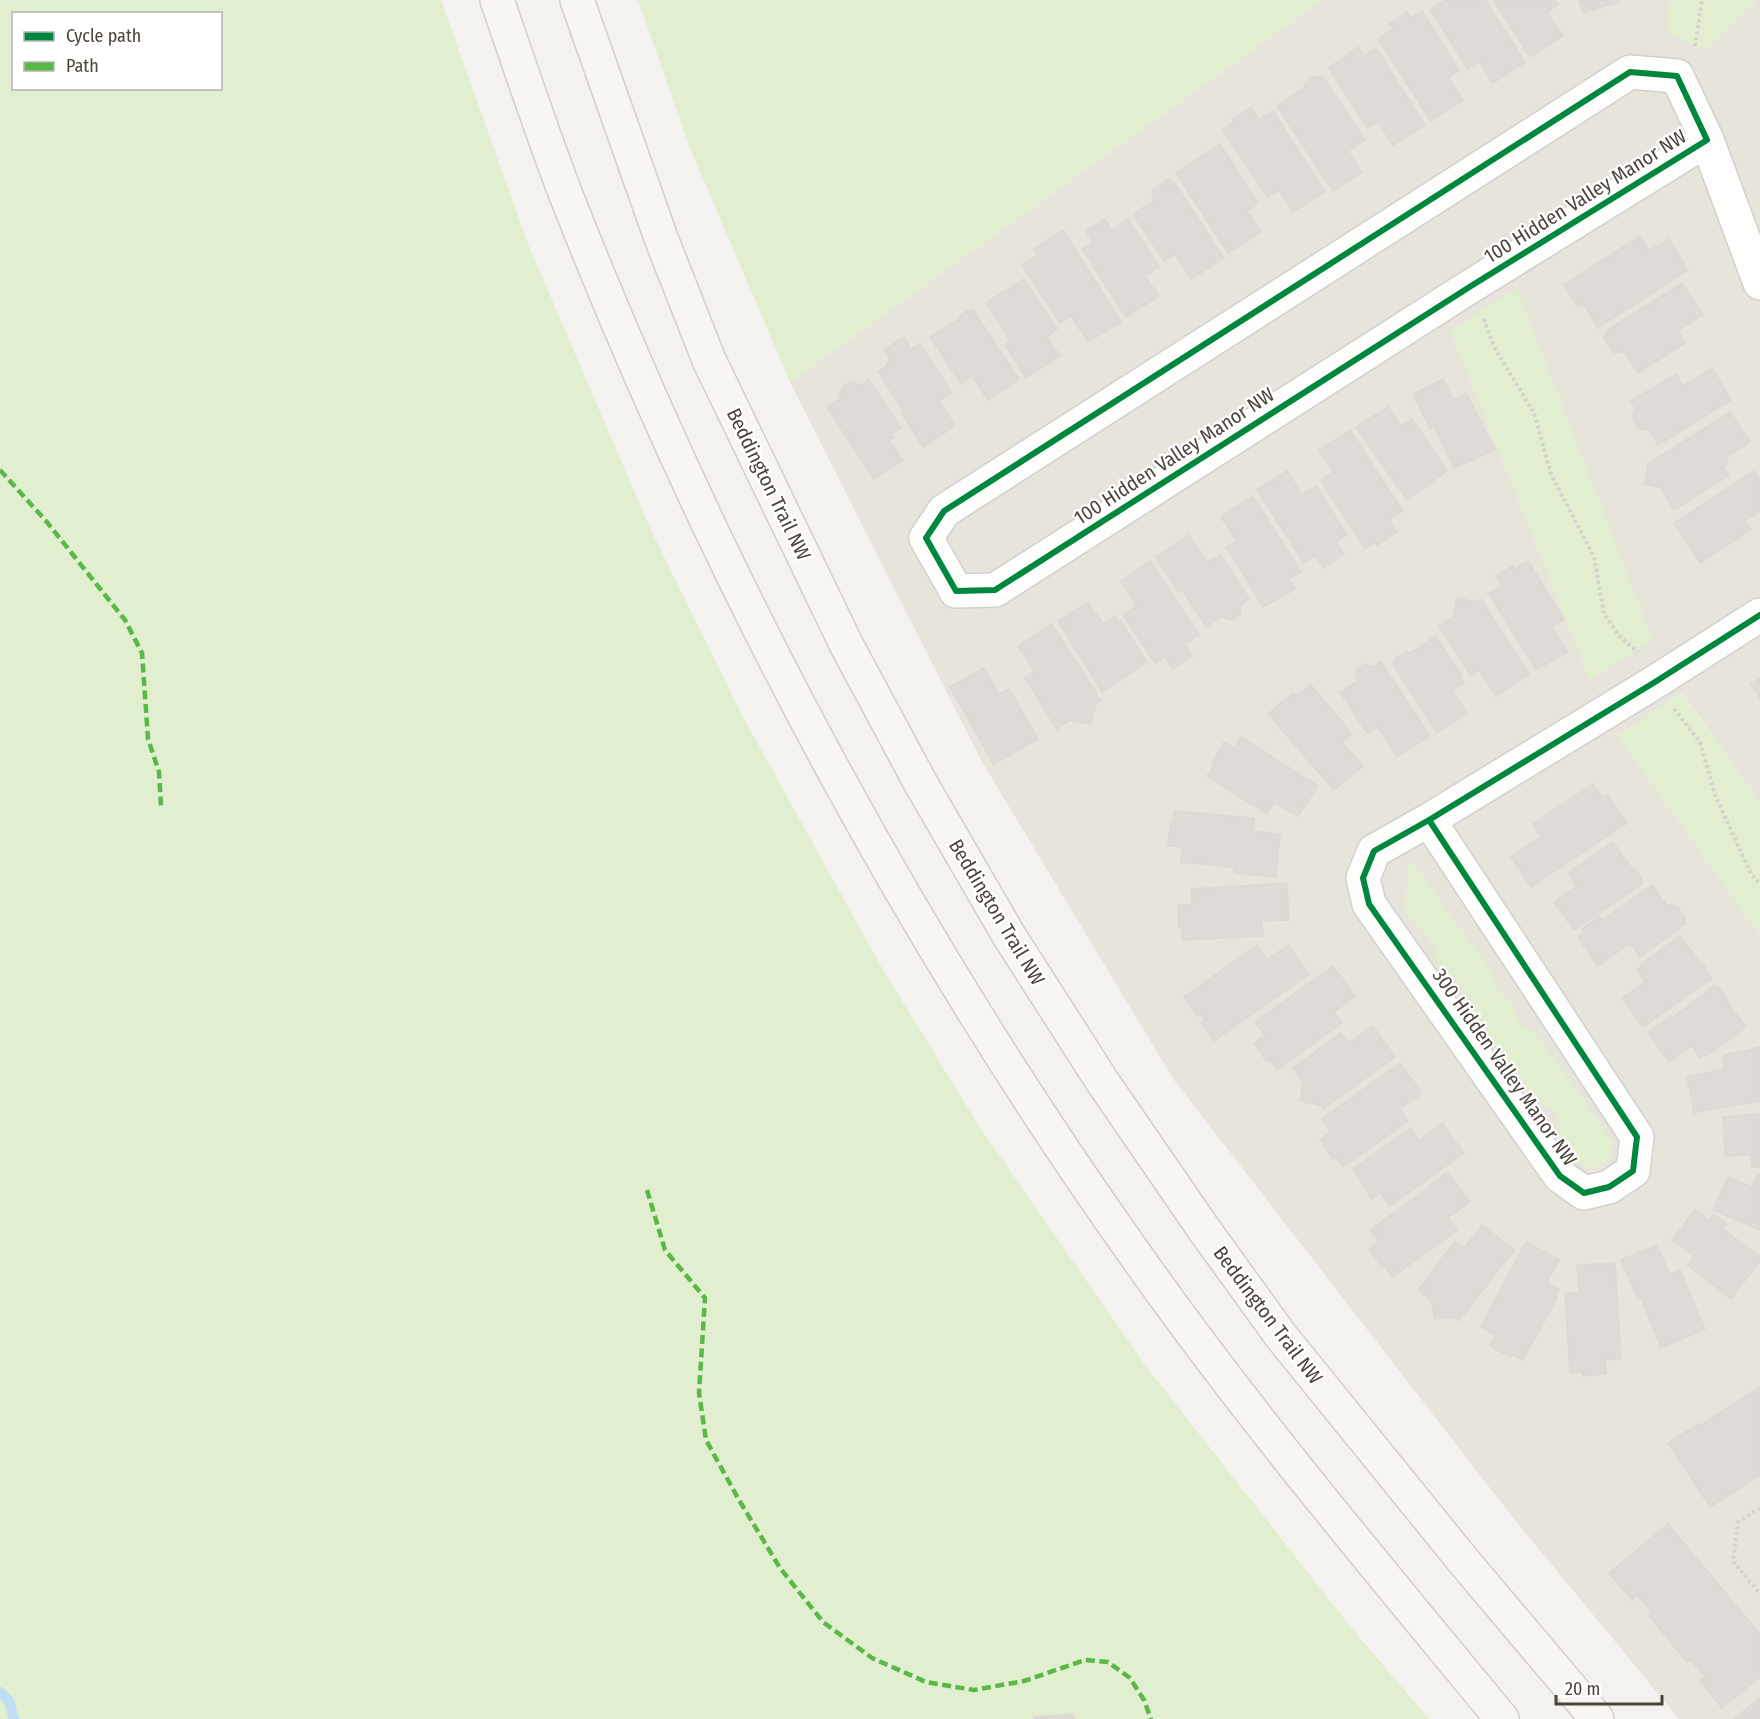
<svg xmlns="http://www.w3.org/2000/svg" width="1760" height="1719" font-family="'Fira Sans Condensed',sans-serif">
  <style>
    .residential { fill: #e7e4dc }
    .green { fill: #e1eecf; fill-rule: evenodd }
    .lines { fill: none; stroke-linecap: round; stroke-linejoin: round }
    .stream { stroke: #c0ddf1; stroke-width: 10 }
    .building { fill: #dedbd6; stroke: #dcd9d4; stroke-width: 1.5 }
    .street-casing { stroke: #d2d0cb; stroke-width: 36 }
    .secondary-casing { stroke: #d3cfc5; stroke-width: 36 }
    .path { stroke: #d3d2cc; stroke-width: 4; stroke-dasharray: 3 3; stroke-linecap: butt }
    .street { stroke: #fdfdfc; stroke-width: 33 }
    .secondary { stroke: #f7f6f1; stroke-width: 33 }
    .quiet { stroke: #58b947; stroke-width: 4.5; stroke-dasharray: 9 4.5; stroke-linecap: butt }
    .cycleway-casing { stroke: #fff; stroke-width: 10 }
    .cycleway { stroke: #00873e; stroke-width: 6 }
    .labels { text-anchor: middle; stroke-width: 4.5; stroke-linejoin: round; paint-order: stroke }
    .street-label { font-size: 20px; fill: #4b4439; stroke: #fff }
  </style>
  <rect width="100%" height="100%" fill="#f4f2ee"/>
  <path class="residential" d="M 1322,0 L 1669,0 L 1668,30 L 1705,51 L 1757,0 L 1760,0 L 1760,802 L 1682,693 L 1618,736 L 1760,935 L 1760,1719 L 1679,1719 L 1510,1514 L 1174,1080 L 982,762 L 790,382 Z"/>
  <path class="green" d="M 0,0 L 441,0 L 528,244 L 649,526 L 743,717 L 882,968 L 979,1126 L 1145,1365 L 1349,1625 L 1429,1719 L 0,1719 ZM 14,14 L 220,14 L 220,88 L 14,88 Z
    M 638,0 L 1322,0 L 790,382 L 690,148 Z
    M 1669,0 L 1757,0 L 1705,51 L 1667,30 Z
    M 1517,288 L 1653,640 L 1590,680 L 1450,331 Z
    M 1681,693 L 1760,802 L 1760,935 L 1618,736 Z
    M 1413,863 L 1491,971 L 1498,992 L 1513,1003 L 1519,1023 L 1537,1035 L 1613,1142 L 1610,1158 L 1597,1168 L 1584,1167 L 1572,1156 L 1558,1136 L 1558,1122 L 1551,1109 L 1533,1098 L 1522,1085 L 1515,1066 L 1501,1054 L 1474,1019 L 1474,1005 L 1460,983 L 1441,971 L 1433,954 L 1437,948 L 1405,912 L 1408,866 Z"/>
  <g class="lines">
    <path class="stream" d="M 0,1692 L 9,1701 L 14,1719"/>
  </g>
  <path class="building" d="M 1445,0 L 1485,0 L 1525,62 L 1493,83 L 1479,61 L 1468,69 L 1430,10 Z
    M 1493,0 L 1554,0 L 1558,5 L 1547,12 L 1563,36 L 1530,57 Z
    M 1579,0 L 1618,0 L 1619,2 L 1583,13 Z
    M 1422,11 L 1459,70 L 1448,77 L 1463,100 L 1431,121 L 1378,39 L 1393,29 L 1389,24 L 1407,12 L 1411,18 Z
    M 1358,47 L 1364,56 L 1376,48 L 1425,125 L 1393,145 L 1378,121 L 1367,128 L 1329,68 Z
    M 1315,76 L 1319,78 L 1322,76 L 1365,140 L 1348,151 L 1362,172 L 1333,191 L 1277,106 L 1304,88 L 1305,83 Z
    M 1251,107 L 1259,120 L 1273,111 L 1325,192 L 1293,212 L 1279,190 L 1267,197 L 1223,130 L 1234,122 L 1232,119 Z
    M 1220,144 L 1258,203 L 1247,211 L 1261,232 L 1228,253 L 1176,173 Z
    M 1167,180 L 1174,182 L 1224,258 L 1191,279 L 1175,254 L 1164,261 L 1133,214 L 1155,200 L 1152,196 L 1154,189 Z
    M 1105,219 L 1112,230 L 1128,219 L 1159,267 L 1145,276 L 1159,296 L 1126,317 L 1082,249 L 1093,242 L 1086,231 Z
    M 1063,230 L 1121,322 L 1088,342 L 1071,316 L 1060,323 L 1022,265 L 1037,255 L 1034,249 Z
    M 1640,236 L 1649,251 L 1669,239 L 1688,270 L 1598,328 L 1583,304 L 1578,307 L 1564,285 Z
    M 1024,279 L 1057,329 L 1047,337 L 1060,356 L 1026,378 L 1005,345 L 1011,341 L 986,303 Z
    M 1682,283 L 1703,315 L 1677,331 L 1685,343 L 1638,373 L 1624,351 L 1620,353 L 1613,352 L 1604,338 L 1606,331 Z
    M 973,310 L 1019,379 L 988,400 L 972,376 L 961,384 L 930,337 L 958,320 L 959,316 L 967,311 Z
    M 904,337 L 911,349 L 920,344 L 952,393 L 939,401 L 955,426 L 923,447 L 902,414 L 904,412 L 878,371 L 887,365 L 889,358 L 884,350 Z
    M 1712,368 L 1731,400 L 1658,445 L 1648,428 L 1646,430 L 1638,428 L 1633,419 L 1634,411 L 1636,409 L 1631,401 L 1676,374 L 1683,386 Z
    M 1443,379 L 1453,400 L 1466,393 L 1495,450 L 1454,468 L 1434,427 L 1430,429 L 1413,394 Z
    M 869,380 L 901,428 L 892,434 L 894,437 L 889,440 L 903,460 L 874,479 L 827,407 L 841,398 L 839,396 L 842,387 L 850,382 L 858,384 L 860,386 Z
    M 1388,407 L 1401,426 L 1412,419 L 1447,471 L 1407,500 L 1356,427 Z
    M 1730,412 L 1750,442 L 1725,458 L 1728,463 L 1723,466 L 1729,475 L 1674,510 L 1661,488 L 1644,484 L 1648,464 Z
    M 1350,430 L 1403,511 L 1389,520 L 1397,532 L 1377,545 L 1375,542 L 1365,549 L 1321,480 L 1334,472 L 1319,450 Z
    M 1287,471 L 1302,495 L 1316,486 L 1347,535 L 1336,542 L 1344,554 L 1323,568 L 1315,556 L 1304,563 L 1257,490 Z
    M 1754,471 L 1760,480 L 1760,511 L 1745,521 L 1751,530 L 1700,563 L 1674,523 Z
    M 1253,496 L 1301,572 L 1289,579 L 1295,589 L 1263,607 L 1226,547 L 1237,541 L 1221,517 Z
    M 1189,535 L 1207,562 L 1220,555 L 1222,557 L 1249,599 L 1241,604 L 1240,614 L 1232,620 L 1221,617 L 1206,627 L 1182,590 L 1178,591 L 1156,557 Z
    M 1150,561 L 1199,635 L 1185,644 L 1192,656 L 1173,669 L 1165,657 L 1155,663 L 1123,615 L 1137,606 L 1121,581 Z
    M 1528,561 L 1564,619 L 1552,627 L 1567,652 L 1536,670 L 1489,594 L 1502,586 L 1496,576 L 1513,566 L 1515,569 Z
    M 1457,598 L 1476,602 L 1481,599 L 1529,674 L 1496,696 L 1479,670 L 1471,676 L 1439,626 L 1453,617 Z
    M 1088,602 L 1103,624 L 1115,616 L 1118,622 L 1120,620 L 1147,662 L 1102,692 L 1058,621 Z
    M 1052,624 L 1101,701 L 1096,703 L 1091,724 L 1070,720 L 1057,729 L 1025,678 L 1035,671 L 1018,646 Z
    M 1436,636 L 1462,676 L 1460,677 L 1464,683 L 1452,690 L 1467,713 L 1437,733 L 1393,664 L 1396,658 L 1405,652 L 1410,653 Z
    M 1381,661 L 1430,736 L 1397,757 L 1378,727 L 1367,733 L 1340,692 L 1358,681 L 1355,677 L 1357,669 L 1365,664 L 1372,667 Z
    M 984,668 L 999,694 L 1009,689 L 1038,739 L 994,764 L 950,687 Z
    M 1760,678 L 1760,698 L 1751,684 Z
    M 1310,684 L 1352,734 L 1342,742 L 1363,766 L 1334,790 L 1268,714 L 1293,693 L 1296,696 Z
    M 1241,737 L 1318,786 L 1298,816 L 1274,802 L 1267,814 L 1207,776 L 1215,763 L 1212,762 L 1224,742 L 1234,748 Z
    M 1593,784 L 1603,798 L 1608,795 L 1627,823 L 1531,887 L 1511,857 L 1541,837 L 1533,824 Z
    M 1174,811 L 1254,818 L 1253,831 L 1280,834 L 1276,877 L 1234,873 L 1234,867 L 1181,862 L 1182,847 L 1168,846 L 1170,823 L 1173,824 Z
    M 1613,842 L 1632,869 L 1635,869 L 1641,878 L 1642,884 L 1574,930 L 1554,902 L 1577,886 L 1568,873 Z
    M 1287,883 L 1289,920 L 1262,921 L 1263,936 L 1182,940 L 1182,928 L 1179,928 L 1178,905 L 1192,905 L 1191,889 Z
    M 1652,885 L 1667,906 L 1671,904 L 1678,908 L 1684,916 L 1686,924 L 1640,957 L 1631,945 L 1628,945 L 1598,966 L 1578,938 L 1584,933 L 1582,929 L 1599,916 L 1602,920 Z
    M 1680,936 L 1701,964 L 1704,965 L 1711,979 L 1643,1027 L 1622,998 L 1645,982 L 1637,970 L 1641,967 L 1640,965 Z
    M 1257,945 L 1267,960 L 1288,945 L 1309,974 L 1214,1041 L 1201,1023 L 1205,1020 L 1200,1013 L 1197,1016 L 1184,997 Z
    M 1333,966 L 1355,996 L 1334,1012 L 1342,1023 L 1277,1070 L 1269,1059 L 1267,1062 L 1254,1043 L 1265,1035 L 1255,1022 Z
    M 1715,985 L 1717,987 L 1720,988 L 1726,997 L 1726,1000 L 1746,1027 L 1706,1056 L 1705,1054 L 1700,1058 L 1692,1046 L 1669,1062 L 1648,1033 L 1671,1016 L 1672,1018 Z
    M 1373,1026 L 1395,1057 L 1323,1109 L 1319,1105 L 1300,1101 L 1303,1082 L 1293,1068 L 1341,1033 L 1349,1043 Z
    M 1760,1047 L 1760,1101 L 1694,1113 L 1687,1077 L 1725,1069 L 1722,1058 L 1725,1057 L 1724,1055 Z
    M 1400,1063 L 1422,1093 L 1400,1109 L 1408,1121 L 1343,1167 L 1335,1157 L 1333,1159 L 1320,1140 L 1331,1132 L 1322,1119 Z
    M 1760,1114 L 1760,1167 L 1752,1167 L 1751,1155 L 1725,1156 L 1723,1117 Z
    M 1442,1123 L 1464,1153 L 1390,1206 L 1380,1193 L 1372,1199 L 1353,1169 L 1411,1128 L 1419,1140 Z
    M 1448,1172 L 1470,1202 L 1448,1218 L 1457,1230 L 1392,1277 L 1384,1266 L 1382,1267 L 1369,1249 L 1379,1242 L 1370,1230 L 1431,1186 L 1430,1185 Z
    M 1758,1174 L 1760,1175 L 1760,1230 L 1713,1210 L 1728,1177 L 1752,1187 Z
    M 1695,1209 L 1709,1220 L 1713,1214 L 1726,1224 L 1723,1229 L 1760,1257 L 1760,1261 L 1731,1299 L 1688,1265 L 1694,1256 L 1672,1240 Z
    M 1482,1225 L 1514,1250 L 1459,1321 L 1453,1317 L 1435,1319 L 1431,1300 L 1418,1290 L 1455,1241 L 1464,1248 Z
    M 1526,1242 L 1559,1260 L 1547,1283 L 1559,1289 L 1555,1297 L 1557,1298 L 1523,1360 L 1511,1354 L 1510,1357 L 1490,1346 L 1495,1335 L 1481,1326 Z
    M 1657,1245 L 1669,1274 L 1680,1270 L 1705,1329 L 1661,1348 L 1641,1298 L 1638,1299 L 1621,1260 Z
    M 1615,1263 L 1621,1359 L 1605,1360 L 1606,1374 L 1583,1376 L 1583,1372 L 1570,1373 L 1565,1293 L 1579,1292 L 1577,1265 Z
    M 1760,1387 L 1760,1475 L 1710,1507 L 1668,1443 L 1698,1424 L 1699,1426 Z
    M 1668,1524 L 1760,1634 L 1760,1677 L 1722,1708 L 1700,1681 L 1705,1677 L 1690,1659 L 1687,1662 L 1649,1616 L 1652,1612 L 1637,1595 L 1632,1600 L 1609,1573 Z
    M 1760,1698 L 1760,1719 L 1734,1719 Z
    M 1074,1714 L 1075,1719 L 1034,1719 L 1034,1717 Z"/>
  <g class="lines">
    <defs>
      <path id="street" d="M 1630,72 L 1677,76 L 1707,140 L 1471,286 L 995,590 L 956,591 L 926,538 L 944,511 Z
        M 1707,140 L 1760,283
        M 1429,820 L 1637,1137 L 1633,1171 L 1609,1187 L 1584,1193 L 1560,1176 L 1369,904 L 1363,878 L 1374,851 L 1429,820 L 1655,682 L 1760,615"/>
      <path id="secondary" d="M 497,0 C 519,63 540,127 564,190 C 711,565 901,924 1134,1253 C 1248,1415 1376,1566 1502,1719
        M 577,0 L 661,238 L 709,360 L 847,646 L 920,782 L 1008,934 L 1102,1081 L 1203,1228 L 1281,1336 L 1466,1564 L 1597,1719"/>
    </defs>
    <use href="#street" class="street-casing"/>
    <use href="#secondary" class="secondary-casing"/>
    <path class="path" d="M 1695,46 L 1702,0
      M 1484,319 L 1494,347 L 1534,413 L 1551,474 L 1594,557 L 1604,614 L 1621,638 L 1638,652
      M 1674,709 L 1700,742 L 1715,795 L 1751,874 L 1760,884
      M 1760,1508 L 1738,1522 L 1733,1561 L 1760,1594"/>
    <use href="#street" class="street"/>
    <use href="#secondary" class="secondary"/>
    <path class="quiet" d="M 0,470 L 46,521 L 125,620 L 142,653 L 148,739 L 159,772 L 161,806
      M 647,1190 L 665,1250 L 705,1298 L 699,1393 L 706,1440 L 739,1500 L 780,1568 L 823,1622 L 872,1658 L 926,1682 L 974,1690 L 1024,1681 L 1085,1660 L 1108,1662 L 1130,1678 L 1144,1700 L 1151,1719"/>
    <defs>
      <path id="cycleway" d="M 1630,72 L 1677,76 L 1707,140 L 1471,286 L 995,590 L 956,591 L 926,538 L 944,511 Z
        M 1429,820 L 1637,1137 L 1633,1171 L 1609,1187 L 1584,1193 L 1560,1176 L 1369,904 L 1363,878 L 1374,851 L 1429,820 L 1655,682 L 1760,615"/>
    </defs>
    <use href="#cycleway" class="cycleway-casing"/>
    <use href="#cycleway" class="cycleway"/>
  </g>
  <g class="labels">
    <g class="street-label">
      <text transform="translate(1585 196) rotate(-32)" y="7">100 Hidden Valley Manor NW</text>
      <text transform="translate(1174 456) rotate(-33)" y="7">100 Hidden Valley Manor NW</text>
      <text transform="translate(769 484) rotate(64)" y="7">Beddington Trail NW</text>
      <text transform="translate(997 912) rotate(59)" y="7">Beddington Trail NW</text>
      <text transform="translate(1505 1067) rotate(55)" y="7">300 Hidden Valley Manor NW</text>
      <text transform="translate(1268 1315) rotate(53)" y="7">Beddington Trail NW</text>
    </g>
  </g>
  <rect x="12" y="12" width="210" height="78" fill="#ffffff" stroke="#b7b4b0" stroke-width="1.5"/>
  <rect x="24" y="32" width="30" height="9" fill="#00873e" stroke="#b7b4b0" stroke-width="1.5"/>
  <text x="66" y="42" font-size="18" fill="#4b4439">Cycle path</text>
  <rect x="24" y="62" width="30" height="9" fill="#58b947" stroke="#b7b4b0" stroke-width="1.5"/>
  <text x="66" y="72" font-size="18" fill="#4b4439">Path</text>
  <path d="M1556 1695v9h106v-9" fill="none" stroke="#4b4439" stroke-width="3"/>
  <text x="1565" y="1695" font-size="18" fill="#4b4439" stroke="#ffffff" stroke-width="4.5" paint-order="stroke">20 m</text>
</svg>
